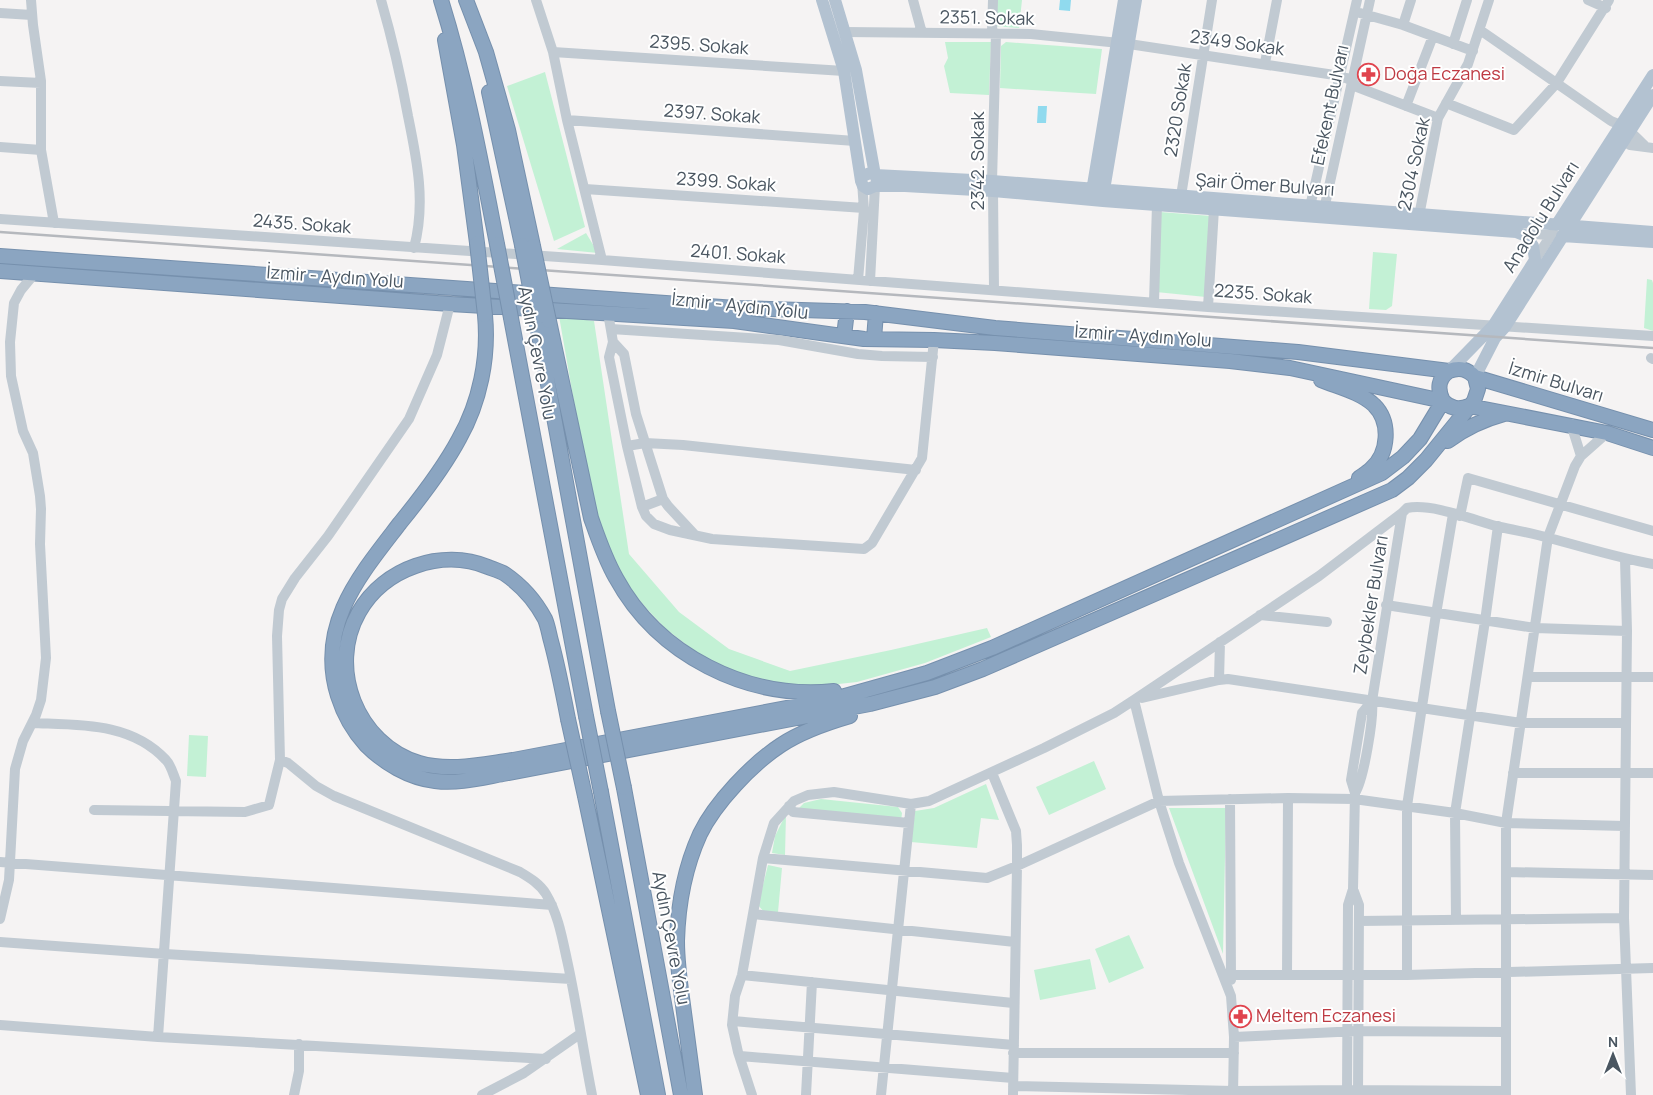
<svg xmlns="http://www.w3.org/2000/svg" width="1653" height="1095" font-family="Manrope,sans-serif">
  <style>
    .green { fill: #c3f1d5 }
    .water { fill: #90daee }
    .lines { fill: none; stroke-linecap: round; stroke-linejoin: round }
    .highway-casing { stroke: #7690ad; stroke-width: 16 }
    .minor { stroke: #c1cad2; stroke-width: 10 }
    .major { stroke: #b3c2d1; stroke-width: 12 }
    .highway { stroke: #8ba5c1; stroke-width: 14 }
    .rail { stroke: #b5b8bd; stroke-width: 2.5 }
    .highway-bridge-casing { stroke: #7690ad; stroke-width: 16; stroke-linecap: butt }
    .highway-bridge { stroke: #8ba5c1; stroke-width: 14 }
    .labels { text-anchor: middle; stroke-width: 4; stroke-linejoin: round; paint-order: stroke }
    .street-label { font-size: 18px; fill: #4a5661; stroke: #fff }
    .health-label { font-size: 18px; fill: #be3a42; stroke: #fff; text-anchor: start }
  </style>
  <rect width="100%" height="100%" fill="#f5f3f3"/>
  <path class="green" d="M 995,0 L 1022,0 L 1019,28 L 994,26 Z
    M 945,42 L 991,42 L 989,95 L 950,93 L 944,66 L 948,58 Z
    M 1006,42 L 1102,49 L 1096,94 L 1000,88 L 1001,46 Z
    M 545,72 L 585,227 L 554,241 L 507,86 Z
    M 1160,212 L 1211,216 L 1206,297 L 1156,292 Z
    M 586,233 L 598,253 L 557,249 Z
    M 1373,252 L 1397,254 L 1392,306 L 1386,310 L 1369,309 Z
    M 1647,279 L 1652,280 L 1653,283 L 1653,331 L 1644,328 Z
    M 559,316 L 594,321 L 629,554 L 679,612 L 729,649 L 790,671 L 891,650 L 987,628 L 991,637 L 925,663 L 857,682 L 811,687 L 747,678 L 710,663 L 666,629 L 647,609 L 627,585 L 611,556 L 598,516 L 582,448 Z
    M 189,735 L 208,736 L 206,777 L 187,776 Z
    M 1094,761 L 1106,789 L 1049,815 L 1036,787 Z
    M 986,784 L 999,820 L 981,818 L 977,848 L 911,842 L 915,811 L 934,808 Z
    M 821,799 L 898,807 L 902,813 L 901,821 L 797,810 L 804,803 Z
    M 1169,808 L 1226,808 L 1223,954 Z
    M 786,814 L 785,855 L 772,853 L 775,836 Z
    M 768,865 L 782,868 L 778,912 L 764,912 L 758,905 Z
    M 1129,935 L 1144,968 L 1109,983 L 1095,949 Z
    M 1090,959 L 1096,989 L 1040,1000 L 1034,970 Z"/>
  <path class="water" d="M 1060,0 L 1071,0 L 1070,11 L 1059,10 Z
    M 1038,106 L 1047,106 L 1046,123 L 1037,123 Z"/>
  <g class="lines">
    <defs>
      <path id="highway" d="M 441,0 C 466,80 481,162 497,244
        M 466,0 L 486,52 L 508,130 L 533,246
        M 445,40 L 464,145 L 477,243
        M 489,92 L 522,245
        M 0,256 L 736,308 L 865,312 L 995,328 L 1298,352 L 1449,371 C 1460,367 1467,369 1475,377 L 1653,430
        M 0,271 L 450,304 L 734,321 L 864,339 L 934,340 L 995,343 L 1230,361 L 1290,368 L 1443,401 C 1451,409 1459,410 1469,406
        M 485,315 C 489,357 480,402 459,439 C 443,469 422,496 400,523 C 360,575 316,625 338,696 C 344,715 353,731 366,745 C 384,763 409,778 435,781 C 458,784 481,778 503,774 L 870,704 L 935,687 L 983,669 L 1392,490 L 1408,478 L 1426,460 L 1474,401 L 1478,389 L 1475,377
        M 511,318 L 586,716
        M 536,319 L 608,711
        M 549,321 L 591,518 C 598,538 605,559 616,578 C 658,655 747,700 834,691
        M 844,336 L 847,311
        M 874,339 L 876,313
        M 1321,380 C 1338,387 1360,392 1374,405 C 1391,422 1389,453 1371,469 C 1368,472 1363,475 1359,478
        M 1443,401 C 1437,389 1438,378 1449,371
        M 1469,406 L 1607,433 L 1653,448
        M 1448,441 C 1465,428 1482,420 1504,414
        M 568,719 C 563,693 558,667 551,641 C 549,634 548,626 545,619 C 536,602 521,585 505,574 C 500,571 493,569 488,567 C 442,548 384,568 359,612 C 327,668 357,744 419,763 C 450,772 483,764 513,760 L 834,699 L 927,673 L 992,648 L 1382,473 L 1403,457 L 1420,439 L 1443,401
        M 624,788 L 681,1095
        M 601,792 L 658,1095
        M 585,796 L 648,1095
        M 695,1095 C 691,1065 687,1035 683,1005 C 680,984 677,962 677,941 C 678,905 685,867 700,834 C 715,803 752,764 781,745 C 802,731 826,723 850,716"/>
    </defs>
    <use href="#highway" class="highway-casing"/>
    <path class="minor" d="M 31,0 L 33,25 L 41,81 L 41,150 L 54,223
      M 381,0 C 392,38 401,77 408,116 C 417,160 426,203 414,248
      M 536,0 L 553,52 L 567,120 L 602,260
      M 913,0 L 922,33
      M 1588,0 L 1606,8
      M 0,13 L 32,15
      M 1360,13 L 1403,25 L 1473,51
      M 1403,25 L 1411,0
      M 1480,30 L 1611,121 C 1626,126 1634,135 1645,146
      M 845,32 L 1031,34 L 1129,44 L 1341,76 L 1351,80 L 1357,87 L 1438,118
      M 992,33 L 993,0
      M 1453,44 L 1467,0
      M 553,52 L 844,71
      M 1265,63 L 1277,0
      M 0,81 L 41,83
      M 1446,103 L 1514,130 L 1556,84 L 1609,0
      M 1406,106 L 1433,36
      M 567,120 L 855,141
      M 1619,138 L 1630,145 L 1653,148
      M 0,147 L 41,150
      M 585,189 L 864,208
      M 1181,196 L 1212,0
      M 1309,211 L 1357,0
      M 1323,214 L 1370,0
      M 0,219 L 602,260 L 1208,307 L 1653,336
      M 1418,221 L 1438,118 L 1468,64 L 1489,0
      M 1520,233 L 1562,236
      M 1535,260 L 1553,232
      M 858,280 L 864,210 L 862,182
      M 870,281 L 875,186
      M 994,289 L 993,191 L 992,181 L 996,33
      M 1154,302 L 1157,205
      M 450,304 L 437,355 L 409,419 L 328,536 L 295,578 L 282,599 L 279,610 L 277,636 L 280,760 L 288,763 L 316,786 L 334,796 L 520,872 C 530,878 540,884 546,894 C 558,914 562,937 567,960 C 577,1005 583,1050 592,1095
      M 1208,307 L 1214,209
      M 608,313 L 613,342 L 609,357 L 627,446 L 642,507 L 646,516 L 654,524 L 670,530 L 712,539 L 864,549 L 872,543 L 922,458 L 934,340
      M 611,329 L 779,340 L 858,354 L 882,356 L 933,357
      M 613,342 L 624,354 L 636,414 L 663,499 L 668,506 L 694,534
      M 1651,358 L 1653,359
      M 1571,424 L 1581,456
      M 627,446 L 645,443 L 683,445 L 916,470
      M 642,507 L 663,499
      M 1460,516 L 1468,478 L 1653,531
      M 1625,559 L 1627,631 L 1624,918 L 1631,1095
      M 1386,605 L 1535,628 L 1627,631
      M 1260,615 L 1327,622
      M 1528,677 L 1653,677
      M 1219,680 L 1220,642
      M 1142,698 L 1219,680 L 1228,679 L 1521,723 L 1625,723
      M 1134,700 L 1159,801 L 1179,863 L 1231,996 L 1234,1037 L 1233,1095
      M 32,723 C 79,725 131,722 166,760 C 171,765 173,774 176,781 L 158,1037
      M 1513,773 L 1653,773
      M 1355,793 L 1351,780 L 1362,713 L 1372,701
      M 1230,799 L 1231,980
      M 789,806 L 793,812 L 909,823
      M 94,810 L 245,812 L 269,805 L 280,760
      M 763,858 L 987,878 L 1017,866 L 1017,845 L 1016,831 L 992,773
      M 0,862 L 552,905
      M 1507,872 L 1653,875
      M 1353,889 L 1359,905 L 1358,1095
      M 753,914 L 1015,942
      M 0,919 L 9,880 L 15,769 L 23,741 L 36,715 L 41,700 L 46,658 L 40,544 L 41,509 L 40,496 L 33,453 L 23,431 L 11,376 L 10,342 L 14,303 L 21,290 L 35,273
      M 1456,920 L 1455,813 L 1485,621 L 1498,526
      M 1359,921 L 1624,918
      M 0,942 L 165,954 L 571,979
      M 742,975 L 1013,1003
      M 1231,975 L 1407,975 L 1653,968
      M 1287,975 L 1288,798
      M 1407,975 L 1407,806 L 1436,614 L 1453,514
      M 733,1021 L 1014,1045
      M 0,1025 L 158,1037 L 546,1059
      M 1234,1037 L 1358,1031 L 1505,1032
      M 1013,1053 L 1234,1053
      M 740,1056 L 1013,1078
      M 1013,1086 L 1233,1091 L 1347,1090 L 1506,1091
      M 294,1095 L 299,1071 L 299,1044
      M 482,1095 L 524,1073 L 580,1034
      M 752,1095 L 738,1052 L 732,1025 L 735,996 L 742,975 L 763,858 L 774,823 L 794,801 L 808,795 L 834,792 L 911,804 L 929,801 L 1044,748 L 1114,713 L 1134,700 L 1319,576 L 1402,513 L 1407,508 C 1431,503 1471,519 1496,526 C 1514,530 1531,533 1549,538 C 1584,547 1618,558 1653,564
      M 806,1095 L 812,982
      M 881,1095 L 911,804
      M 1013,1095 L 1017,866 L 1159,801 L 1288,798 L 1354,799 L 1455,813 L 1506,823 L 1625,826
      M 1347,1095 L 1348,905 L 1353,889 L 1355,793 C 1364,779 1374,717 1372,701 L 1402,513
      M 1506,1095 L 1506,823 L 1548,537 L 1575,466 L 1581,456 L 1607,433"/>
    <path class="major" d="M 822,0 L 844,71 L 861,181 L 863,186 L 868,189 L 875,186 L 905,186 L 993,191 L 1103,201 L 1462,228 L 1516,232 L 1526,236 L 1533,246 L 1535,260 L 1493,326 L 1449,371
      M 835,0 L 856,70 L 875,175 L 877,180
      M 861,181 L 863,176 L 870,173 L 875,175 L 992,181 L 1653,232
      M 1103,196 L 1136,0
      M 1091,197 L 1124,0
      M 1557,224 L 1653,75
      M 1562,236 L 1653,242
      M 1475,377 L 1495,338 L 1505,327 L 1653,95"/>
    <use href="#highway" class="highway"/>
    <path class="rail" d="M 0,232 L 1653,348"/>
    <defs>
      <path id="highway-bridge" d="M 477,243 L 485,315
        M 497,244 L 511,318
        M 522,245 L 536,319
        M 533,246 L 549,321
        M 608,711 L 624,788
        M 586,716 L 601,792
        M 568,719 L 585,796"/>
    </defs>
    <use href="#highway-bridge" class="highway-bridge-casing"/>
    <use href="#highway-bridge" class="highway-bridge"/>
  </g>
  <defs>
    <symbol id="pharmacy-ring" viewBox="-11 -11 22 22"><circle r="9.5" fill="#fff" stroke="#e0444e" stroke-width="1.5"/><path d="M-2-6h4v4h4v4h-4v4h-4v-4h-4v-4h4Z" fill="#e0444e"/></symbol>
  </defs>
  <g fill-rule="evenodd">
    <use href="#pharmacy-ring" x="1356" y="62" width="25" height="25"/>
    <use href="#pharmacy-ring" x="1228" y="1004" width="25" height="25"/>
  </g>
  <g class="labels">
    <g class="street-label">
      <text transform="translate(987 18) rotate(1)" y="6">2351. Sokak</text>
      <text transform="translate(1237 43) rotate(8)" y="6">2349 Sokak</text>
      <text transform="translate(699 45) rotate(4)" y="6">2395. Sokak</text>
      <text transform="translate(1330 105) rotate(-78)" y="6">Efekent Bulvarı</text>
      <text transform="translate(1178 110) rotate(-81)" y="6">2320 Sokak</text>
      <text transform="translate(712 114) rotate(4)" y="6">2397. Sokak</text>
      <text transform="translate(978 161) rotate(-90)" y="6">2342. Sokak</text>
      <text transform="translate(1414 164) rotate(-78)" y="6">2304 Sokak</text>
      <text transform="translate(726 182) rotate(4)" y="6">2399. Sokak</text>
      <text transform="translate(1265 185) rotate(4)" y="6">Şair Ömer Bulvarı</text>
      <text transform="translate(1541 217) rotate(-58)" y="6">Anadolu Bulvarı</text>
      <text transform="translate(302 224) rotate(4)" y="6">2435. Sokak</text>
      <text transform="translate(738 254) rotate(4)" y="6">2401. Sokak</text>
      <text transform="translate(335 277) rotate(4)" y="6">İzmir - Aydın Yolu</text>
      <text transform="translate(1263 294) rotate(4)" y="6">2235. Sokak</text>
      <text transform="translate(740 306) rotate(6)" y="6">İzmir - Aydın Yolu</text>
      <text transform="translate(1143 336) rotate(4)" y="6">İzmir - Aydın Yolu</text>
      <text transform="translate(537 353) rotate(79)" y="6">Aydın Çevre Yolu</text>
      <text transform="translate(1556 382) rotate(17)" y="6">İzmir Bulvarı</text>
      <text transform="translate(1371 605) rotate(-81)" y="6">Zeybekler Bulvarı</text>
      <text transform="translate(671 938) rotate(79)" y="6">Aydın Çevre Yolu</text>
    </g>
    <g class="health-label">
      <text x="1384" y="80">Doğa Eczanesi</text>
      <text x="1256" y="1022">Meltem Eczanesi</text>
    </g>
  </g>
  <g transform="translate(1613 1055)" stroke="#ffffff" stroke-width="4" paint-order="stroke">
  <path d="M0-4L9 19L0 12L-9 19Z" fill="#4a5661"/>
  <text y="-8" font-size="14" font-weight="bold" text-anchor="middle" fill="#4a5661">N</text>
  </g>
</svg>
